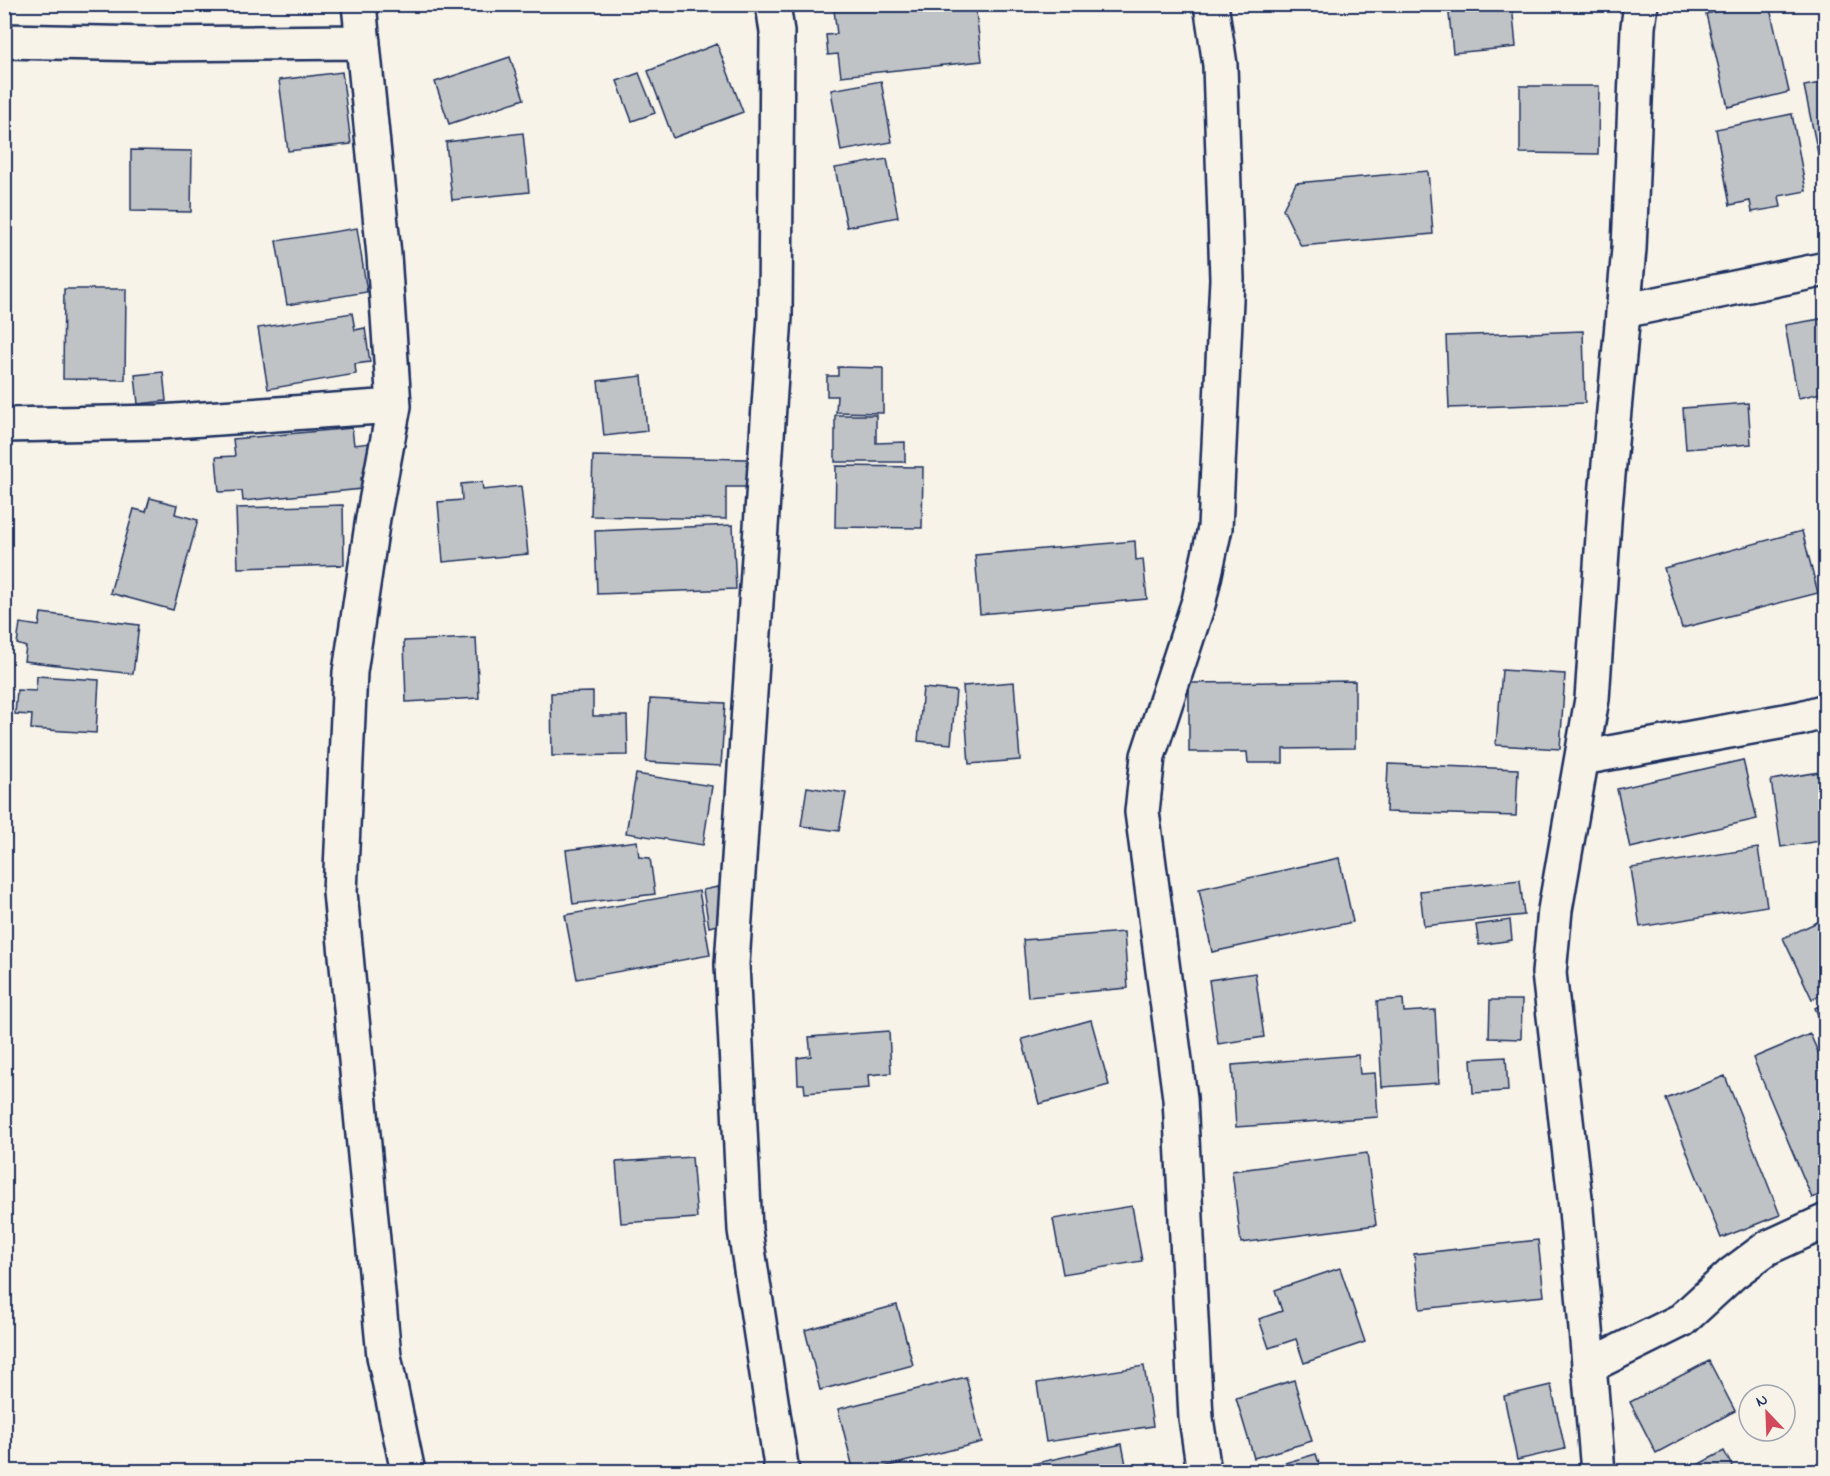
<svg xmlns="http://www.w3.org/2000/svg" width="1830" height="1476" font-family="'Indie Flower',sans-serif">
  <style>
    .building { fill: #c0c3c5; stroke: #1b2f5e; stroke-width: 1.5 }
    .lines { fill: none; stroke-linecap: round; stroke-linejoin: round }
    .street-casing { stroke: #1b2f5e; stroke-width: 38 }
    .street { stroke: #f7f3e8; stroke-width: 33 }
  </style>
  <rect width="100%" height="100%" fill="#f7f3e8"/>
  <filter id="ink" filterUnits="userSpaceOnUse"><feTurbulence type="fractalNoise" baseFrequency=".0167" numOctaves="2"/><feDisplacementMap in="SourceGraphic" scale="12" xChannelSelector="R" yChannelSelector="G"/><feConvolveMatrix kernelMatrix="1 2 1 2 8 2 1 2 1" color-interpolation-filters="sRGB"/></filter>
  <g filter="url(#ink)">
    <path class="building" d="M 174,4 L 256,4 L 174,12 Z
      M 816,4 L 837,4 L 818,10 Z
      M 975,4 L 982,61 L 841,76 L 838,54 L 828,55 L 826,35 L 837,34 L 834,10 L 879,4 Z
      M 1448,4 L 1512,4 L 1516,47 L 1453,53 Z
      M 1747,4 L 1769,4 L 1789,92 L 1728,107 L 1706,14 Z
      M 717,44 L 743,112 L 673,138 L 648,71 Z
      M 510,57 L 524,99 L 449,124 L 435,82 Z
      M 342,72 L 351,144 L 288,151 L 279,80 Z
      M 639,73 L 655,113 L 632,121 L 617,81 Z
      M 881,81 L 892,142 L 841,151 L 831,90 Z
      M 1826,82 L 1826,192 L 1804,86 Z
      M 1520,86 L 1599,86 L 1598,154 L 1520,153 Z
      M 1792,114 L 1806,191 L 1779,196 L 1781,207 L 1752,212 L 1750,201 L 1730,205 L 1716,129 Z
      M 523,133 L 529,192 L 452,200 L 446,142 Z
      M 131,150 L 192,151 L 191,212 L 131,211 Z
      M 887,159 L 898,217 L 847,227 L 835,168 Z
      M 1428,171 L 1433,234 L 1301,246 L 1283,209 L 1296,183 Z
      M 357,228 L 367,292 L 287,305 L 276,241 Z
      M 64,289 L 126,289 L 125,380 L 63,379 Z
      M 352,313 L 355,330 L 365,328 L 370,362 L 355,364 L 356,374 L 268,389 L 258,328 Z
      M 1826,318 L 1826,392 L 1798,398 L 1785,325 Z
      M 1583,331 L 1585,403 L 1449,408 L 1446,336 Z
      M 838,367 L 883,368 L 883,413 L 836,412 L 837,396 L 827,396 L 827,376 L 838,376 Z
      M 163,372 L 166,401 L 138,404 L 135,375 Z
      M 642,376 L 647,431 L 604,436 L 598,381 Z
      M 1748,403 L 1751,444 L 1686,449 L 1683,408 Z
      M 835,415 L 876,415 L 876,443 L 905,442 L 905,462 L 835,462 Z
      M 352,428 L 354,445 L 370,443 L 373,477 L 361,478 L 362,489 L 243,501 L 242,491 L 219,492 L 216,457 L 235,456 L 233,439 Z
      M 593,456 L 748,459 L 746,487 L 726,487 L 726,519 L 591,516 Z
      M 836,466 L 923,467 L 922,528 L 835,527 Z
      M 482,482 L 483,490 L 521,486 L 528,554 L 443,562 L 438,502 L 462,500 L 461,484 Z
      M 150,498 L 177,505 L 175,514 L 198,520 L 173,610 L 110,593 L 134,509 L 146,512 Z
      M 1826,504 L 1826,521 L 1821,506 Z
      M 343,505 L 344,565 L 238,568 L 236,508 Z
      M 733,525 L 736,589 L 597,594 L 595,531 Z
      M 1802,531 L 1818,593 L 1682,628 L 1664,568 Z
      M 1135,541 L 1136,560 L 1143,559 L 1147,599 L 980,614 L 975,555 Z
      M 41,613 L 139,625 L 133,674 L 24,661 L 26,647 L 17,644 L 20,623 L 39,626 Z
      M 476,638 L 479,698 L 406,702 L 404,641 Z
      M 1502,670 L 1565,674 L 1560,749 L 1496,745 Z
      M 37,676 L 99,680 L 96,733 L 31,729 L 32,715 L 15,714 L 17,690 L 36,691 Z
      M 1355,681 L 1355,748 L 1283,749 L 1283,763 L 1248,763 L 1247,752 L 1189,752 L 1189,683 Z
      M 1014,682 L 1020,760 L 969,764 L 963,686 Z
      M 923,688 L 956,691 L 951,744 L 918,741 Z
      M 593,692 L 593,716 L 627,716 L 628,755 L 552,756 L 551,693 Z
      M 650,699 L 725,703 L 721,766 L 646,762 Z
      M 1743,760 L 1757,819 L 1630,848 L 1617,789 Z
      M 1388,764 L 1518,769 L 1516,816 L 1386,812 Z
      M 1826,771 L 1826,840 L 1781,847 L 1771,780 Z
      M 636,774 L 712,786 L 703,845 L 626,833 Z
      M 807,787 L 846,793 L 839,831 L 801,826 Z
      M 637,841 L 639,857 L 650,858 L 655,894 L 573,904 L 566,850 Z
      M 1758,848 L 1767,906 L 1640,927 L 1631,868 Z
      M 1339,858 L 1353,922 L 1212,952 L 1199,889 Z
      M 1520,880 L 1524,915 L 1424,926 L 1420,891 Z
      M 718,887 L 725,923 L 709,927 L 703,890 Z
      M 699,891 L 710,955 L 577,979 L 565,915 Z
      M 1826,918 L 1826,992 L 1812,999 L 1783,938 Z
      M 1510,920 L 1512,940 L 1479,945 L 1476,925 Z
      M 1124,932 L 1128,988 L 1028,997 L 1023,940 Z
      M 1255,973 L 1264,1037 L 1218,1044 L 1209,980 Z
      M 1403,999 L 1404,1012 L 1435,1010 L 1439,1083 L 1382,1087 L 1377,1001 Z
      M 1490,1000 L 1522,1000 L 1521,1039 L 1489,1038 Z
      M 1826,1003 L 1826,1034 L 1815,1008 Z
      M 1091,1020 L 1109,1085 L 1039,1104 L 1022,1039 Z
      M 889,1031 L 891,1073 L 868,1075 L 869,1088 L 805,1093 L 804,1084 L 798,1084 L 797,1058 L 811,1056 L 809,1037 Z
      M 1810,1034 L 1826,1070 L 1826,1192 L 1812,1198 L 1753,1058 Z
      M 1358,1055 L 1360,1074 L 1375,1073 L 1378,1117 L 1236,1127 L 1232,1065 Z
      M 1506,1057 L 1508,1091 L 1473,1093 L 1471,1059 Z
      M 1725,1076 L 1780,1215 L 1721,1238 L 1666,1099 Z
      M 1367,1153 L 1376,1225 L 1241,1243 L 1232,1171 Z
      M 692,1157 L 697,1218 L 621,1223 L 616,1162 Z
      M 1132,1206 L 1142,1261 L 1063,1274 L 1053,1219 Z
      M 1538,1240 L 1544,1296 L 1420,1309 L 1414,1254 Z
      M 1340,1268 L 1365,1342 L 1304,1363 L 1296,1339 L 1269,1348 L 1259,1319 L 1282,1311 L 1275,1290 Z
      M 897,1305 L 913,1365 L 820,1390 L 805,1330 Z
      M 1709,1361 L 1735,1411 L 1656,1453 L 1630,1402 Z
      M 1144,1366 L 1153,1426 L 1046,1442 L 1037,1383 Z
      M 966,1377 L 982,1442 L 865,1472 L 854,1472 L 838,1409 Z
      M 1294,1380 L 1312,1441 L 1254,1458 L 1236,1398 Z
      M 1551,1385 L 1565,1449 L 1517,1460 L 1504,1396 Z
      M 1122,1444 L 1126,1465 L 1131,1465 L 1133,1472 L 1024,1472 L 1023,1466 Z
      M 1724,1451 L 1735,1472 L 1684,1472 Z
      M 1316,1454 L 1322,1472 L 1265,1472 L 1264,1469 Z"/>
    <g class="lines">
      <defs>
        <path id="street" d="M 359,4 L 384,255 L 394,406 L 373,518 L 350,672 L 340,892 L 384,1356 L 408,1472
          M 773,4 L 777,32 L 775,316 L 732,964 L 745,1230 L 782,1472
          M 4,41 L 149,44 L 363,42
          M 1623,311 L 1826,269
          M 4,425 L 160,422 L 394,406
          M 1582,758 L 1801,718 L 1826,711
          M 1589,1366 L 1682,1320 L 1732,1274 L 1767,1248 L 1826,1221
          M 1204,1472 L 1196,1418 L 1180,1098 L 1142,812 L 1148,756 L 1199,601 L 1215,528 L 1227,279 L 1220,65 L 1211,4
          M 1598,1472 L 1575,1198 L 1549,973 L 1555,910 L 1592,699 L 1605,507 L 1629,249 L 1638,27 L 1641,4"/>
      </defs>
      <use href="#street" class="street-casing"/>
      <use href="#street" class="street"/>
    </g>
  </g>
  <rect width="1830" height="1476" fill="none" stroke="#f7f3e8" stroke-width="24"/>
  <rect x="12" y="12" width="1806" height="1452" fill="none" stroke="#1b2f5e" stroke-width="2" filter="url(#ink)"/>
  <g transform="translate(1767 1413) rotate(337)"><circle r="28" fill="#f7f3e8" stroke="#9fa5b1" stroke-width="1.5"/>
  <path d="M0-4.5L10 22L0 15L-10 22Z" fill="#d1495b"/>
  <text y="-9" font-size="16" font-weight="bold" text-anchor="middle" fill="#1b2f5e">N</text>
  </g>
</svg>
